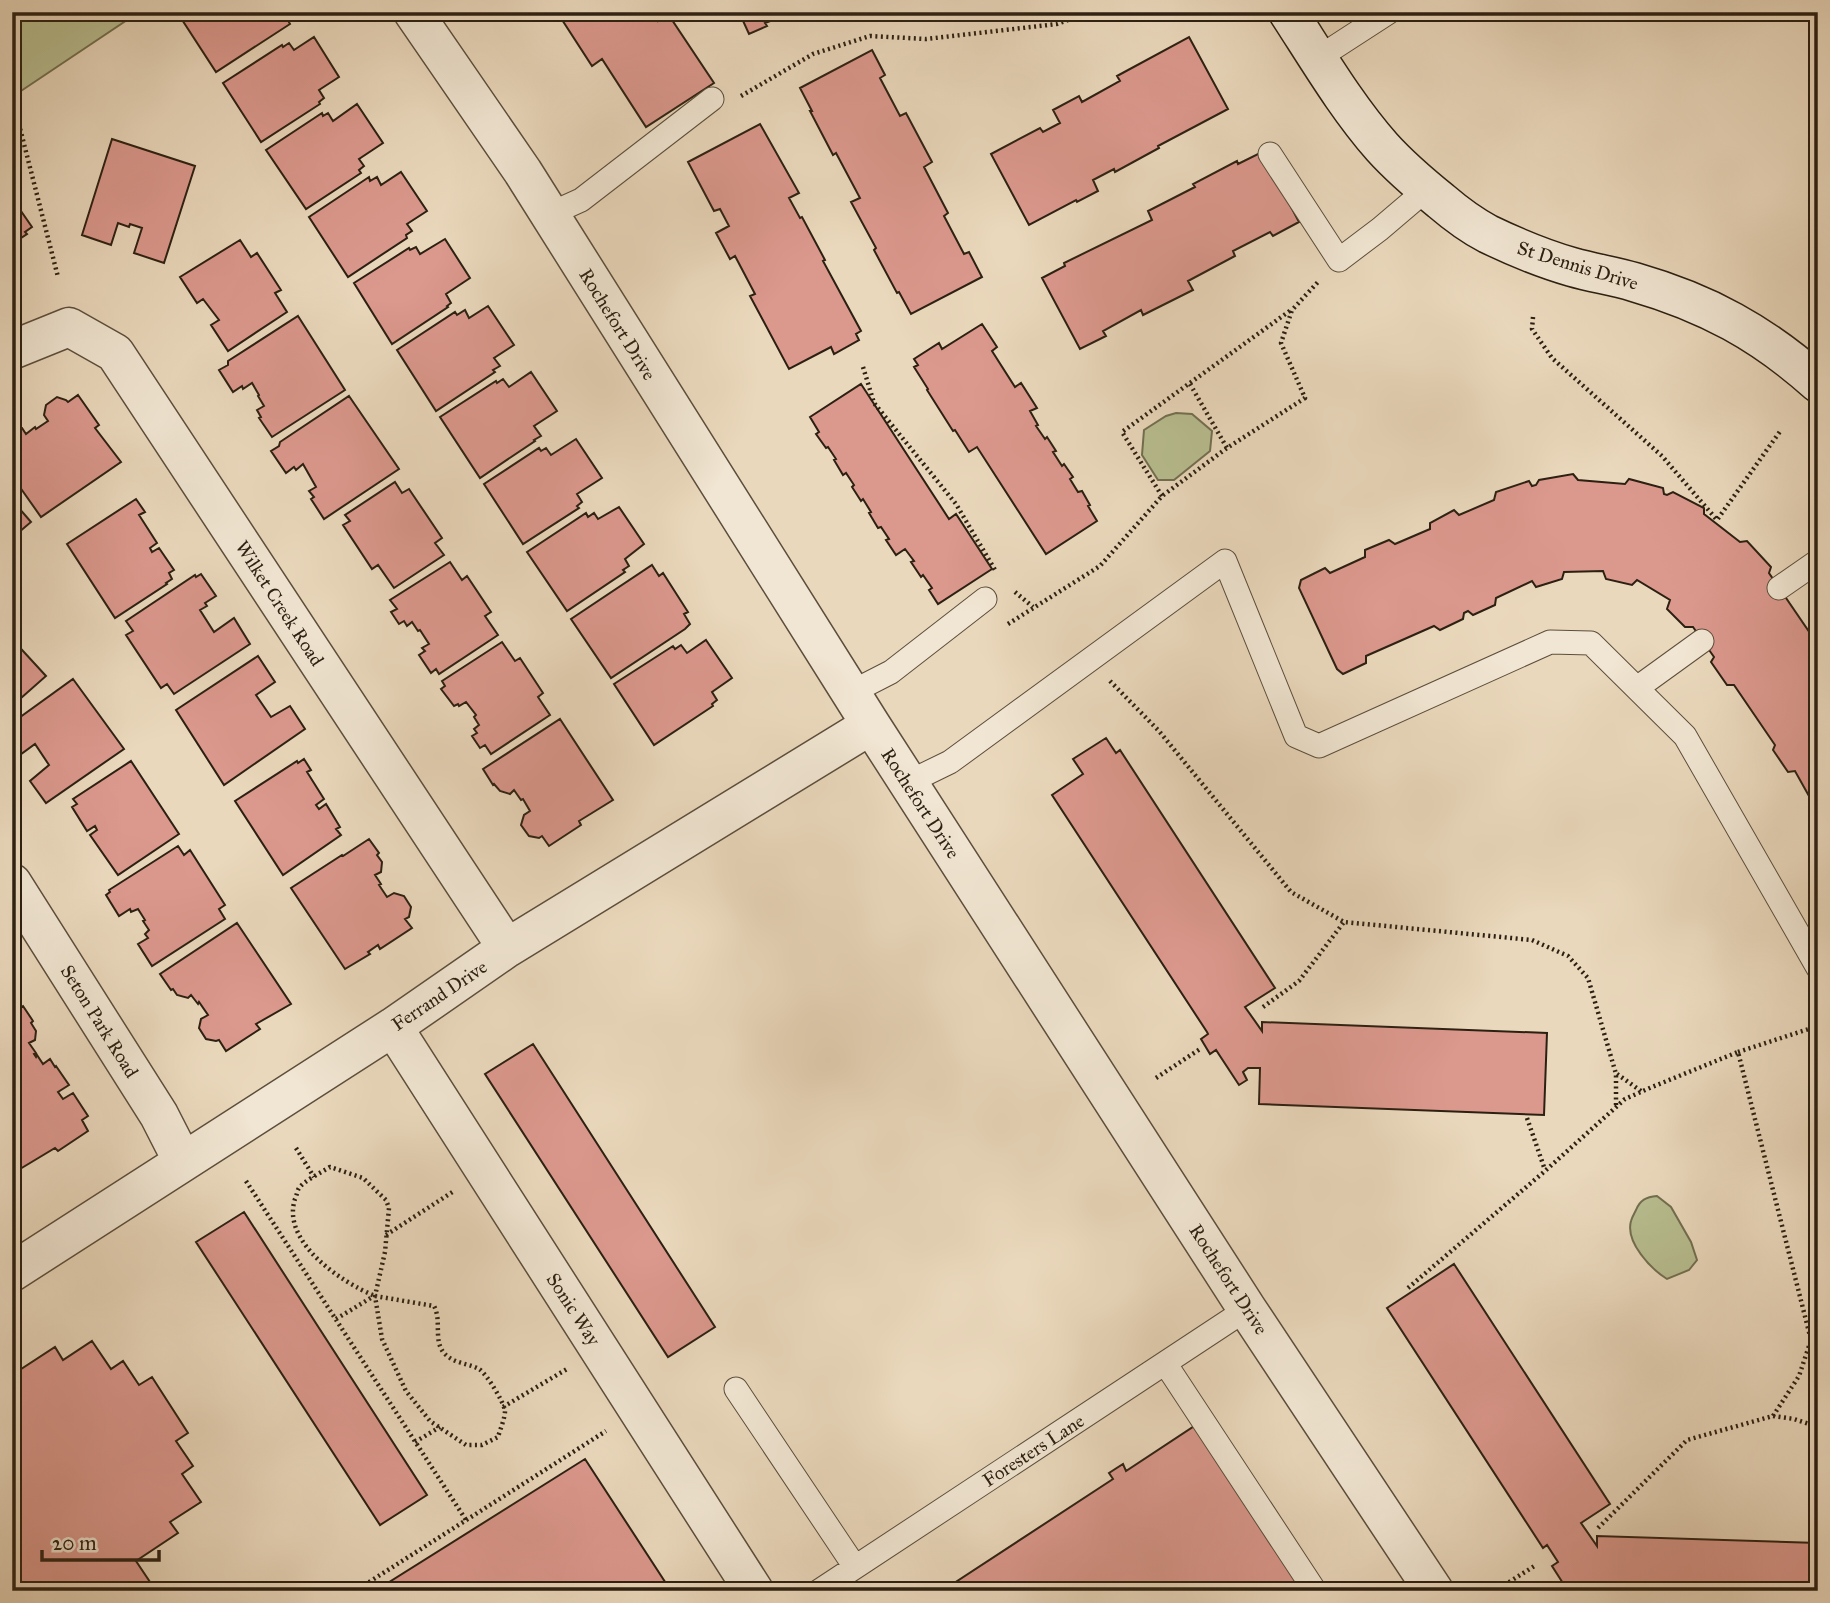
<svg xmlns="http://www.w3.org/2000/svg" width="1830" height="1603" font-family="'IM FELL Great Primer',serif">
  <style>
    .green { fill: #b8be90; stroke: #726f51; stroke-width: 2 }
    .building { fill: #db988d; stroke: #2c2012; stroke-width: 2 }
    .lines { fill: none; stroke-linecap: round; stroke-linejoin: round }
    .lane-casing { stroke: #5c4e3c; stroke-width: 25 }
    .street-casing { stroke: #5c4e3c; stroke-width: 41 }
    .secondary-casing { stroke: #2c2012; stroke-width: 41 }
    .path { stroke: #2c2012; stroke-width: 4.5; stroke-dasharray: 2 3.5; stroke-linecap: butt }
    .lane { stroke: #f1e6d3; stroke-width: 23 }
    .street { stroke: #f1e6d3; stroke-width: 38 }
    .secondary { stroke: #f1e6d3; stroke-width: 38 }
    .labels { text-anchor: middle; stroke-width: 5; stroke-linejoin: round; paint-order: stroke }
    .street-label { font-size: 19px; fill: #2c2012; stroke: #f1e6d3 }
  </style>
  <rect width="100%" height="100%" fill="#ead8bc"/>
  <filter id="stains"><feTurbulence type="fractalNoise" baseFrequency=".00286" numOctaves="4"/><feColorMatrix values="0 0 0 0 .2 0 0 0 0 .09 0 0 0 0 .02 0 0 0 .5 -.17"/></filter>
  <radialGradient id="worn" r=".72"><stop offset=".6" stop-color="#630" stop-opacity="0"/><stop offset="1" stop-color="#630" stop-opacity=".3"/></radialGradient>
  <path class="green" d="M 12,12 L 139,12 L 12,97 Z
    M 1176,413 L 1192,414 L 1212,431 L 1210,451 L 1174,480 L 1158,480 L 1142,455 L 1144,430 L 1166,416 Z
    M 1657,1196 L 1671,1207 L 1691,1242 L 1697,1260 L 1689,1270 L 1667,1279 C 1651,1269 1625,1242 1631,1221 C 1632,1217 1634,1214 1636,1210 C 1640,1200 1646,1197 1657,1196 Z"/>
  <path class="building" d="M 177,12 L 291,12 L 295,18 L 289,22 L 290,24 L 216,72 Z
    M 557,12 L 653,12 L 658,21 L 668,14 L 714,83 L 646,127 L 602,59 L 592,66 Z
    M 739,12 L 794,12 L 765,23 L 767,26 L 749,34 Z
    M 314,37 L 339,77 L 319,90 L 324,98 L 319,102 L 320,104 L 261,142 L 223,83 L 282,45 L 283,47 L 289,43 L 294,50 Z
    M 1189,37 L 1228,109 L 1158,146 L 1159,148 L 1115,172 L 1114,169 L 1093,180 L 1098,191 L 1077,202 L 1076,200 L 1029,225 L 991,154 L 1040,128 L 1043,132 L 1060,123 L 1053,110 L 1079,96 L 1082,102 L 1120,81 L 1117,76 Z
    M 872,50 L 885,75 L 880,78 L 900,116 L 906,113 L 932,162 L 924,167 L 948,213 L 944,216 L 964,254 L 969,252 L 982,277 L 911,314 L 899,292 L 897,293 L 874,250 L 876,248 L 851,202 L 860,198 L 836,153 L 833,155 L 810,111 L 812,111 L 800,88 Z
    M 357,104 L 383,143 L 359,159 L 364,166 L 359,170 L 361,173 L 306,209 L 266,150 L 322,113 L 323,116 L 328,113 L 333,121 Z
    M 760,124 L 799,193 L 789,198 L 800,218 L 802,217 L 825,260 L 823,261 L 861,331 L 856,334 L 859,340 L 834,354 L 831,347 L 789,369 L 750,296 L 755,294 L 735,256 L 730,259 L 716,233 L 729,226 L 720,209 L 714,211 L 688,162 Z
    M 112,139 L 195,166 L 164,263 L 134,253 L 142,228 L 130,224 L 129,227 L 118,223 L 111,245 L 82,235 Z
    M 1262,152 L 1299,222 L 1273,236 L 1270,232 L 1233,251 L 1235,256 L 1188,281 L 1193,290 L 1143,315 L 1141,310 L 1103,331 L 1106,336 L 1080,349 L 1042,278 L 1065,266 L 1064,263 L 1152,220 L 1148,211 L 1195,187 L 1193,184 L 1237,161 L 1238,164 Z
    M 401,172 L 427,211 L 407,224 L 412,231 L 406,235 L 407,238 L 348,277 L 309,217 L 369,177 L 370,181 L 377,177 L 381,185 Z
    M 12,198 L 32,227 L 25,232 L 27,234 L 12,244 Z
    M 445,239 L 470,278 L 446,294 L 451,303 L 447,306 L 448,307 L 392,344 L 354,283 L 409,248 L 410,250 L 416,247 L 420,254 Z
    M 240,240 L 251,257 L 257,253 L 281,290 L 275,293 L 287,312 L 228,351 L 211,325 L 219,320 L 203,299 L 197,303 L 180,277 Z
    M 488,306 L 514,345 L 494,358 L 500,366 L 493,370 L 495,372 L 436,411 L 397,350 L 455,312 L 457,315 L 465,310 L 469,318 Z
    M 298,316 L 345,390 L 272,437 L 259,418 L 261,417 L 257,410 L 264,406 L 258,396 L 259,395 L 252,383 L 243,389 L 242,386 L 233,392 L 219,370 L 228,365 L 228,361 Z
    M 982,324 L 997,347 L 992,351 L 1015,387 L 1021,383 L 1037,408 L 1030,411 L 1038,425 L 1036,426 L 1045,439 L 1047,437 L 1056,451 L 1053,452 L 1062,466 L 1064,464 L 1073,477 L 1070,479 L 1078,492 L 1082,491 L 1090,505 L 1088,506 L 1097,521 L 1046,554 L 977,447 L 969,452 L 955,430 L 953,431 L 927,390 L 928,389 L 914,367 L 918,365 L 914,359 L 939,343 L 942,349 Z
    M 531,372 L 557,411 L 534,426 L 541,436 L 534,440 L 535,441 L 480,478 L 440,417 L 496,381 L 497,383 L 503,379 L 509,387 Z
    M 861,384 L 949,519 L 956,514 L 992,569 L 938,604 L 929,590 L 932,588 L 923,575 L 921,577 L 911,562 L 914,561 L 905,549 L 896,555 L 886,540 L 889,539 L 881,527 L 878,528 L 869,513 L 871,512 L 863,499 L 861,501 L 852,487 L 854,485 L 846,473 L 843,475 L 834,460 L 836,459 L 828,447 L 826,448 L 816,434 L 819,432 L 810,417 Z
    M 78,395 L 99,425 L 95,428 L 121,462 L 41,517 L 12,476 L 12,428 L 22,428 L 26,434 L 35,427 L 36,429 L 48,421 L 44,415 L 46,405 L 57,397 L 66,400 L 68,402 Z
    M 349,396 L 399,469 L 324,519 L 311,499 L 314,497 L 309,491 L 316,487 L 303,464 L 296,470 L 294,467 L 286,473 L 271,451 L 279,446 L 280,442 Z
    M 576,439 L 602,478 L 577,494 L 582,502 L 577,506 L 579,508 L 523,544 L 484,484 L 539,448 L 541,451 L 546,448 L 551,455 Z
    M 1573,474 L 1578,480 L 1625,484 L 1629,479 L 1663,488 L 1664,494 L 1667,495 L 1673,492 L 1704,508 L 1704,514 L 1740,542 L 1747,541 L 1771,567 L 1769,573 L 1810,633 L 1818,634 L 1818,823 L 1811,810 L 1814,805 L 1795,771 L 1788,772 L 1773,750 L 1775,745 L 1734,685 L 1727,685 L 1711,662 L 1714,657 L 1693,627 L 1685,627 L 1667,609 L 1670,600 L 1637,580 L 1632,585 L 1606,579 L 1603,571 L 1564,572 L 1562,579 L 1536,587 L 1532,581 L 1496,598 L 1495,605 L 1473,615 L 1468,611 L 1464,613 L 1463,619 L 1440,630 L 1434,626 L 1366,656 L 1366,663 L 1343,674 L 1337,669 L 1299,588 L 1301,580 L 1325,568 L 1330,573 L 1365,557 L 1365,550 L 1389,540 L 1395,544 L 1430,529 L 1430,523 L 1454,510 L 1459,515 L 1494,500 L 1496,492 L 1529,481 L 1532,486 L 1536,485 L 1539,480 Z
    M 395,482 L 402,493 L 409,489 L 442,538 L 435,543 L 444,555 L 394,588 L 378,565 L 372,569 L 343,525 L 350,521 L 345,515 Z
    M 136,499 L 145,512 L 139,515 L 157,543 L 150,548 L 152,552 L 159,548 L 174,570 L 169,573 L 172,579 L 166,583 L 167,584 L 115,618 L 67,544 Z
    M 12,500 L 31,522 L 12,538 Z
    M 619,507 L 644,544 L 625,559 L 629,566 L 623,570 L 625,572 L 567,611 L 527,552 L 586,513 L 588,517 L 594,513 L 598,519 Z
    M 450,562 L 462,580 L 467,576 L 491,612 L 485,616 L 498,635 L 439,674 L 436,669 L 431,673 L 419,655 L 425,651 L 422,648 L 429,644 L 420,630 L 418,631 L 412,622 L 407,626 L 404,621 L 399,624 L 391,612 L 397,609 L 390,600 Z
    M 652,565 L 659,576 L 663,573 L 688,612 L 684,614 L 690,624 L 685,629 L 611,678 L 571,619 Z
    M 201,574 L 216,596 L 205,603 L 207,606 L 200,610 L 214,632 L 234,618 L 250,644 L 174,694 L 167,684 L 161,688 L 126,635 L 133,631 L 126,621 L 195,575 L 196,577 Z
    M 12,639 L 46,676 L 12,706 Z
    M 706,640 L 732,678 L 712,692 L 717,700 L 712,704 L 713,706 L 654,745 L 614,684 L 673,646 L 675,649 L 681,645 L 687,653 Z
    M 502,642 L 515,661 L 520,658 L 543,693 L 538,697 L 550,715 L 491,754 L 485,745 L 480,748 L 472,736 L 477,733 L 474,729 L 479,725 L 474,717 L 476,715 L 466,702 L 459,706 L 458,704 L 454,706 L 441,689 L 445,686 L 442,681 Z
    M 258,656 L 275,682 L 256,695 L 271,717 L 290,706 L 305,729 L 224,785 L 176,710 Z
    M 73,679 L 124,749 L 46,803 L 30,781 L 49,765 L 35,744 L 13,760 L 12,723 Z
    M 560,719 L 613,800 L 579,821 L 581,825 L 549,846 L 542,836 L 539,838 L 529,836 L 521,825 L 524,815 L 530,811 L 523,799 L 521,800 L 514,790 L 510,794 L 500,791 L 494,784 L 493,785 L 483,769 Z
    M 1106,738 L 1116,753 L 1120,750 L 1275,988 L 1245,1007 L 1262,1031 L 1262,1022 L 1547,1033 L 1544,1115 L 1259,1104 L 1260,1068 L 1248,1068 L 1243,1072 L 1247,1080 L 1239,1085 L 1216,1050 L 1210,1054 L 1201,1039 L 1208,1034 L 1207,1032 L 1052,795 L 1083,774 L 1073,759 Z
    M 304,759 L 311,770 L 307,772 L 324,799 L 316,805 L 319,809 L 326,804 L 340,827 L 336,829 L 341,835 L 283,875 L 235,801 L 297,761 L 298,763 Z
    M 131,761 L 179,834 L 118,875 L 90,835 L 97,830 L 95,826 L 87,831 L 72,807 L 77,804 L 73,799 Z
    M 369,839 L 379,853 L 377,855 L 382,862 L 381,872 L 375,875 L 381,884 L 379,885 L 387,897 L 394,893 L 404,896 L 411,907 L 409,917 L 405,919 L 412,928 L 380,949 L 378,945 L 368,952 L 370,954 L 345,969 L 291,888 L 342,855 L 343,856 Z
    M 178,846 L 184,855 L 190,850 L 225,905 L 219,909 L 225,919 L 152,966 L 138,944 L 148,938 L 145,934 L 149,930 L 143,921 L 145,920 L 138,909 L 131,912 L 130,909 L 119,916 L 106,895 L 110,892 L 109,890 Z
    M 237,923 L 291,1004 L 256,1024 L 260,1029 L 226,1051 L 219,1040 L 216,1041 L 206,1039 L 199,1028 L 201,1019 L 208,1015 L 199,1002 L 198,1004 L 191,995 L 188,998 L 177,995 L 173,989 L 171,990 L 160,974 Z
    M 23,1006 L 33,1021 L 31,1023 L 36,1031 L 35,1040 L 29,1043 L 36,1053 L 34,1054 L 36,1057 L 37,1055 L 43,1064 L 50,1059 L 55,1067 L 56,1066 L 69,1085 L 58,1092 L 63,1099 L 73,1093 L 88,1116 L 82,1120 L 88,1131 L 58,1151 L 55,1148 L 20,1169 L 12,1158 L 12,1013 Z
    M 533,1044 L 715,1327 L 668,1357 L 485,1074 Z
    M 244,1212 L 427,1495 L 380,1525 L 196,1242 Z
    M 1454,1264 L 1610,1504 L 1581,1523 L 1597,1546 L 1597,1536 L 1818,1543 L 1818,1591 L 1596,1591 L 1596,1583 L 1581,1583 L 1577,1585 L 1581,1591 L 1568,1591 L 1552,1566 L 1558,1562 L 1547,1545 L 1543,1548 L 1387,1308 Z
    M 92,1341 L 111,1369 L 123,1361 L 139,1385 L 152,1377 L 188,1433 L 176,1441 L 193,1466 L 182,1474 L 201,1502 L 170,1522 L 178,1533 L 136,1561 L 152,1585 L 143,1591 L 12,1591 L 12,1375 L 55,1347 L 63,1360 Z
    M 1199,1423 L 1309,1591 L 942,1591 L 1113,1479 L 1109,1473 L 1123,1464 L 1126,1471 Z
    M 585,1459 L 671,1591 L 375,1591 Z"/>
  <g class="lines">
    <defs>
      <path id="lane" d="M 1318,58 L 1389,12
        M 1270,154 L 1339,260 L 1380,229 L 1427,189
        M 550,214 L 581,200 L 712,99
        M 1779,588 L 1818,561
        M 1637,688 L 1702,641
        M 850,693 L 891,672 L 985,599
        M 909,782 L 950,762 L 1225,561 L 1296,736 L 1319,746 L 1550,642 L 1591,643 L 1685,736 L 1818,968
        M 1165,1363 L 1315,1591
        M 736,1389 L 855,1567
        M 819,1591 L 1247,1309"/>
      <path id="street" d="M 413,12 L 523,172 L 871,725 L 1247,1309 L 1434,1591
        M 12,350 L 69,327 L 115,353 L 507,948
        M 12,883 L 159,1115 L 183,1162
        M 393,1027 L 754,1591
        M 12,1272 L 393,1027 L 507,948 L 871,725"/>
      <path id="secondary" d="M 1288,12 C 1318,58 1346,106 1382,147 C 1400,167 1420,184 1441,201 C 1455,213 1471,225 1488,234 C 1515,247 1544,259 1572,267 C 1593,273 1614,276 1634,282 C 1707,303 1762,333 1818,383"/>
    </defs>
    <use href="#lane" class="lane-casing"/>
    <use href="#street" class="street-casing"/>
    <use href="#secondary" class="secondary-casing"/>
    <path class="path" d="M 741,96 L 813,54 L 870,36 L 926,39 L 1057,24 L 1090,12
      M 12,97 L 58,277
      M 1533,317 L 1532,329 L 1552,358 L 1662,456 L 1717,520 L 1781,430
      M 863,367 L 874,403 L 956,504 L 995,570
      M 1190,384 L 1227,448
      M 1162,496 L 1122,432 L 1291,310
      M 1015,592 L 1033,607
      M 1008,624 L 1100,566 L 1162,496 L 1227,448 L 1305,398 L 1281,343 L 1292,310 L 1318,282
      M 1110,681 L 1159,731 L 1291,892 L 1344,922 L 1532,940 L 1568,956 L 1588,978 L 1616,1074 L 1616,1107
      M 1263,1007 L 1299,981 L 1344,922
      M 1738,1052 L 1818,1026
      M 1617,1074 L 1641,1091
      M 1156,1078 L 1200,1049
      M 1527,1118 L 1545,1170
      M 296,1148 L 314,1177
      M 246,1181 L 466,1520
      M 386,1235 L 454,1191
      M 1408,1288 L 1545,1171 L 1625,1099 L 1652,1087 L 1738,1052 L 1811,1340 L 1818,1354
      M 375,1296 L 434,1306 C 442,1321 433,1340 444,1353 C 454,1364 468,1363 479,1369 C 486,1373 504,1402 505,1411 C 505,1418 500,1430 498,1437 L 482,1445 L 466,1445 L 430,1421 L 406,1391 L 382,1339 L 375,1296 L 385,1252 L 389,1208 L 386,1200 L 363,1178 L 330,1167 C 322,1172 304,1181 299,1188 C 297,1191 297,1195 295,1199 C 281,1242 341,1282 375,1296
      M 336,1319 L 374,1296
      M 503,1407 L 567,1369
      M 1773,1416 L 1799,1376 L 1811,1340
      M 415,1442 L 440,1427
      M 1598,1528 L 1687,1440 L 1773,1416 L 1794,1419 L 1818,1427
      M 355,1591 L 606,1431
      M 1495,1591 L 1536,1565"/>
    <use href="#lane" class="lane"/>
    <use href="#street" class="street"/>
    <use href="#secondary" class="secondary"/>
  </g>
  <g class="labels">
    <g class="street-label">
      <text transform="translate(1578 265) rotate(17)" y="7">St Dennis Drive</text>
      <text transform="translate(618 324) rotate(58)" y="7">Rochefort Drive</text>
      <text transform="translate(280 603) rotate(57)" y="7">Wilket Creek Road</text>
      <text transform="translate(921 803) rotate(57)" y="7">Rochefort Drive</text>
      <text transform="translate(439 995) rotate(-34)" y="7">Ferrand Drive</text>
      <text transform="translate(100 1021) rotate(58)" y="7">Seton Park Road</text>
      <text transform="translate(1229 1279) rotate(57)" y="7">Rochefort Drive</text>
      <text transform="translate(574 1309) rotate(57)" y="7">Sonic Way</text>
      <text transform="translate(1033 1450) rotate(-33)" y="7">Foresters Lane</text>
    </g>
  </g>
  <rect width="1830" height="1603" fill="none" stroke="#ead8bc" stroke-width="42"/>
  <rect x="14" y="14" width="1802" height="1575" fill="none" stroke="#2c2012" stroke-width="3.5"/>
  <rect x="21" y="21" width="1788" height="1561" fill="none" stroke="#2c2012" stroke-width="2"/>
  <path d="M42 1550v10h117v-10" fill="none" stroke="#2c2012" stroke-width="3.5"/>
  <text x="52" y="1550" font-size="21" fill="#2c2012" stroke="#f1e6d3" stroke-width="5" paint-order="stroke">20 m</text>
  <rect width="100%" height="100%" filter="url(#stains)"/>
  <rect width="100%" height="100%" fill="url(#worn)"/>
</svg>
